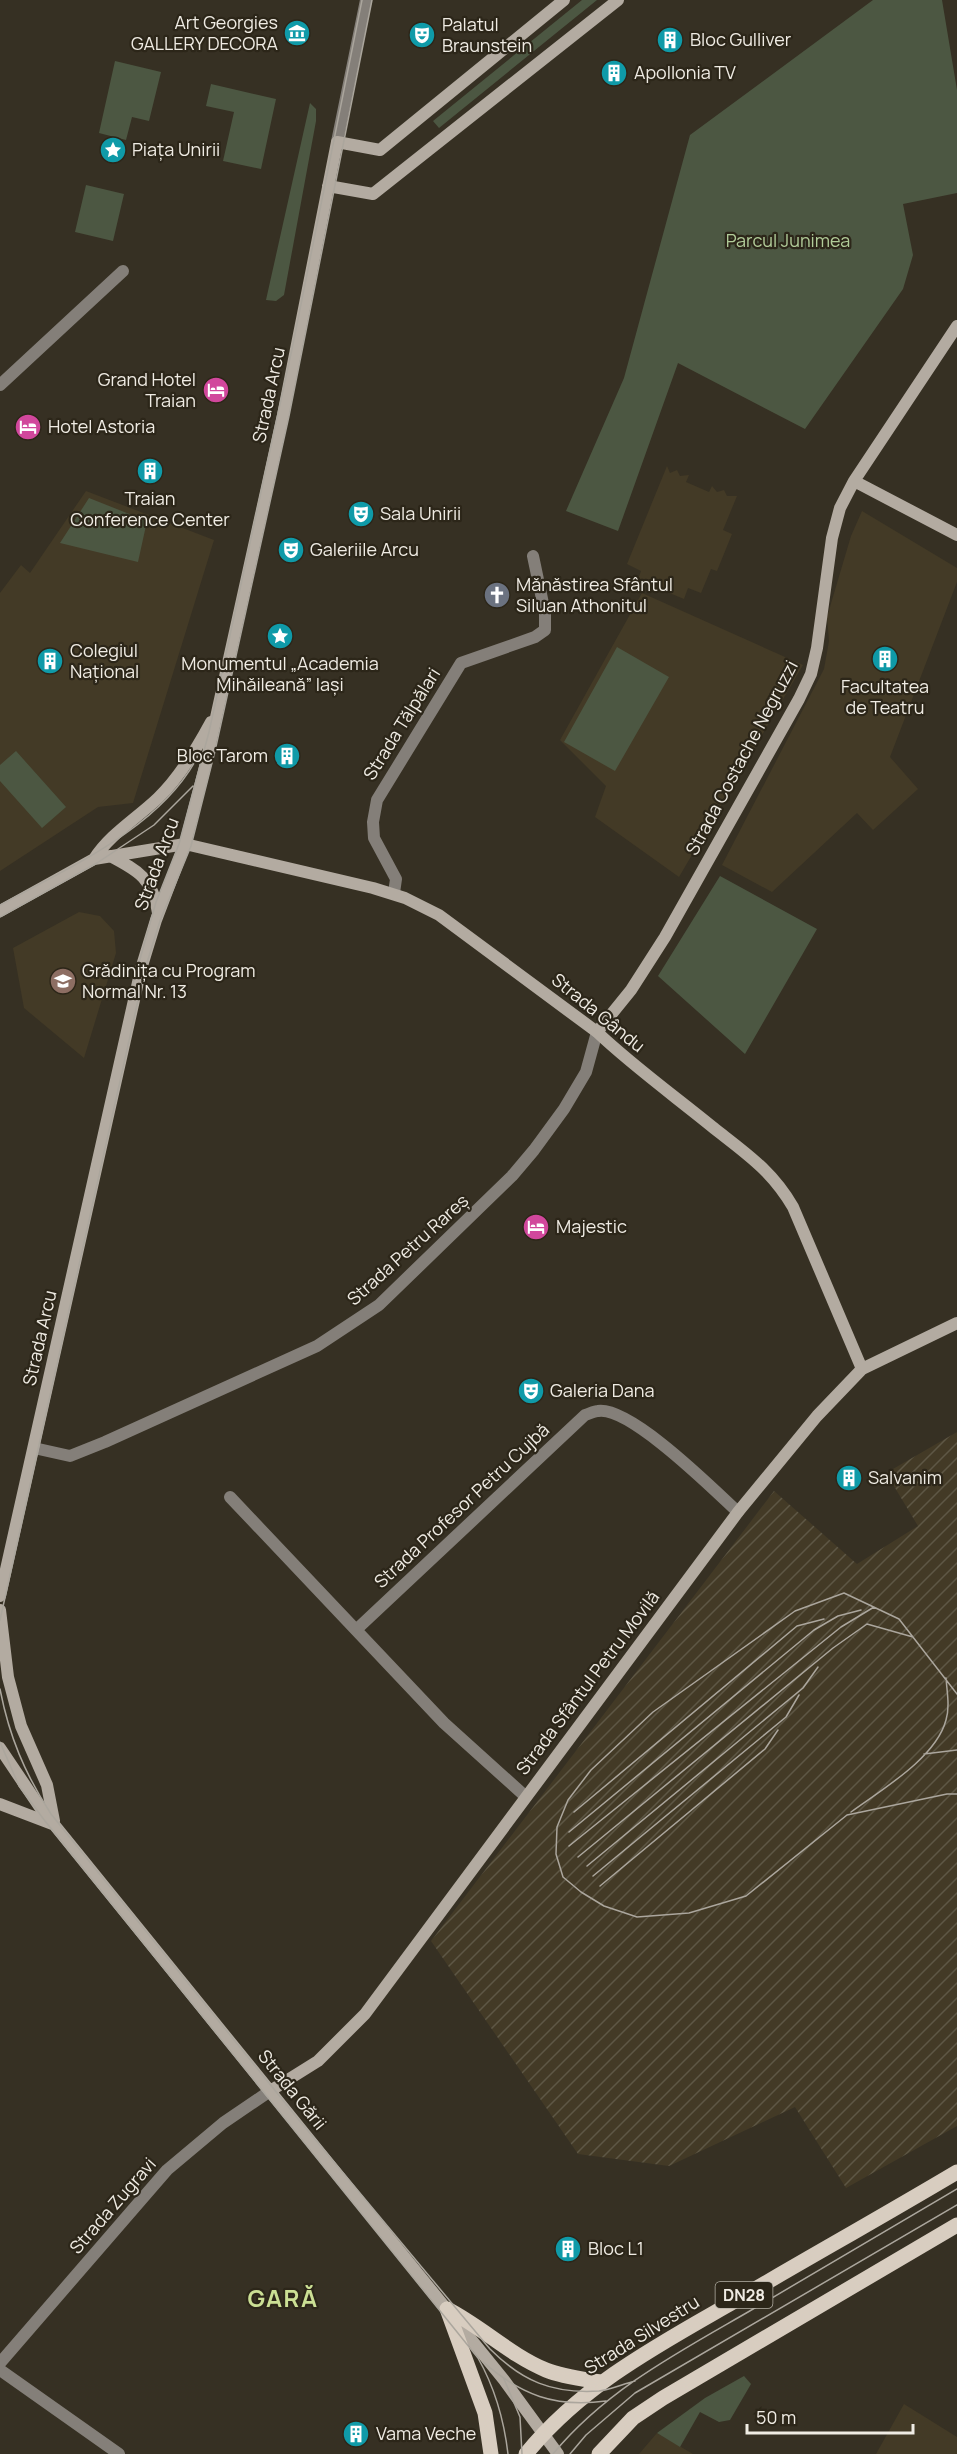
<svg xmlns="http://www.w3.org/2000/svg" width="957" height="2454" font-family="Manrope,sans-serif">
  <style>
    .built { fill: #433a26 }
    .industrial { fill: url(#industrial-furrows) }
    .green { fill: #4c5742 }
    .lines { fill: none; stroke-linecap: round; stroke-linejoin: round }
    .street { stroke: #847f79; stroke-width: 12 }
    .secondary { stroke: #b3aba1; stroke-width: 12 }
    .primary { stroke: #d8cdc0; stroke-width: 15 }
    .tram { stroke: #aba69d; stroke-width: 1.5 }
    .labels { text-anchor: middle; stroke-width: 4.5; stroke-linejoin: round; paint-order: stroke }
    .shield { fill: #2c2619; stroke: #b4b0a6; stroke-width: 1.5 }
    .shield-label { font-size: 16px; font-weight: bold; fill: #efebe3 }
    .poi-label { font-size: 18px; fill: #efebe3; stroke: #2c2619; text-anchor: start }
    .park-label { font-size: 18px; fill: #b1cc99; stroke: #2c2619 }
    .street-label { font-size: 18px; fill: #efebe3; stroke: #2c2619 }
    .district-label { font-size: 24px; font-weight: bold; letter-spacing: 1.5px; fill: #cbdf94; stroke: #2c2619 }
  </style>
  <defs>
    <pattern id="industrial-furrows" width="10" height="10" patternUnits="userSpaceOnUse" patternTransform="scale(1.5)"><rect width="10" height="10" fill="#433a26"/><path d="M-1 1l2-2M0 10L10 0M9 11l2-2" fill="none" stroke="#5e5745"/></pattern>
  </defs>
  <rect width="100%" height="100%" fill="#363023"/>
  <path class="built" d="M 667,466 L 670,473 L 677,470 L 680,476 L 689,475 L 686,482 L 709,492 L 712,486 L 717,492 L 724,490 L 727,496 L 737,496 L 723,530 L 732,534 L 717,571 L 711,569 L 701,593 L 688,588 L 684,599 L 638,580 L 641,571 L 627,564 Z
    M 86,491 L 214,540 L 133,803 L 98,807 L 0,871 L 0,593 L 21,565 L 30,573 Z
    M 862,511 L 957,568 L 957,582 L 890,757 L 918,789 L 873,830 L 857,813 L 772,892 L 722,865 L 824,669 L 829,641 L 827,617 L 851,536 Z
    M 642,593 L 803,665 L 679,877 L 595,817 L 606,786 L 560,740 Z
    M 79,912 L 100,916 L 114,931 L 116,953 L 84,1058 L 24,1008 L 13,948 Z
    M 904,2404 L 957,2437 L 957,2454 L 876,2454 Z
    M 657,2433 L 693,2454 L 639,2454 Z"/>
  <path class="industrial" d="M 957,1432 L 957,2126 L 846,2188 L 795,2107 L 669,2166 L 578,2154 L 431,1941 L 774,1491 L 857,1564 L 918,1526 L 886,1473 Z"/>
  <path class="green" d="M 582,0 L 597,0 L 439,128 L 433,121 Z
    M 873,0 L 942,0 L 957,90 L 957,193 L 903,204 L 913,255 L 903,289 L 805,429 L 678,363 L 618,531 L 566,511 L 624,378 L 690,135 Z
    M 115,61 L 161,72 L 149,121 L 132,117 L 126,140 L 99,133 Z
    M 211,84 L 276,99 L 261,169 L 223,161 L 234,112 L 206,106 Z
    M 310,103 L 316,109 L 316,121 L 284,295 L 276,301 L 266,300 Z
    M 86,185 L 124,194 L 113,241 L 75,232 Z
    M 89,498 L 147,521 L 138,562 L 60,543 Z
    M 617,647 L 669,677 L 615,771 L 564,742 Z
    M 16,751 L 66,807 L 42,828 L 0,781 L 0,765 Z
    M 720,876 L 817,929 L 745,1054 L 658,976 Z
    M 744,2376 L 751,2384 L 730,2420 L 719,2422 L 700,2412 L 680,2447 L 657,2433 L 705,2398 Z"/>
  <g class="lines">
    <path class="street" d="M 337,142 L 366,0
      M 0,385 L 123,271
      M 394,893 L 396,879 L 374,838 L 373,822 L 377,800 L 461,663 L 535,637 L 545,630 L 545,613 L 533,556
      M 34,1448 L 70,1456 L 105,1442 L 317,1346 L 379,1305 L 512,1176 L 534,1150 L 564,1109 L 586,1072 L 597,1032
      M 230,1497 L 444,1723 L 525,1796
      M 357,1629 L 585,1415 C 589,1414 594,1411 598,1411 C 630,1406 713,1489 738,1512
      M 0,2363 L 167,2170 L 223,2123 L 270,2091
      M 0,2370 L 119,2454"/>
    <path class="secondary" d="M 328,186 L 373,194 L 618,0
      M 854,481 L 957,535
      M 110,856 C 139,871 153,879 158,913
      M 94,859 C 110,834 136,819 158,798 C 180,777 197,748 211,722
      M 0,911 L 94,859 L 185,844 L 373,888 L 405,898 L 439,915 L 597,1032 C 634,1067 676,1097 715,1129 C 747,1154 772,1171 793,1207 L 862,1369
      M 597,1032 L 631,990 L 665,937 L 799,699 L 811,674 L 817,648 L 832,538 L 840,508 L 854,481 L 957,326
      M 0,1596 L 141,969 L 156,920 L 185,844 L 205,767 L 283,415 L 337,142 L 380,150 L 564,0
      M 0,1610 L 8,1677 L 21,1726 L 47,1785 L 54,1821
      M 0,1748 L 39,1806 L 504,2380 L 558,2454
      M 0,1804 L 52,1824
      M 270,2091 L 318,2061 L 365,2014 L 738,1512 L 817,1416 L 862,1369 L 957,1323"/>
    <path class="primary" d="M 447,2309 C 482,2327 510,2355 546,2370 C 563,2377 583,2379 601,2382
      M 447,2309 L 485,2413 L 491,2454
      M 526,2454 C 582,2385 658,2345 733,2302 C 808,2258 883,2216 957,2172
      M 599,2454 L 633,2418 L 663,2398 L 957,2225"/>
    <path class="tram" d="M 0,905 C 68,868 163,827 199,754
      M 0,917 L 97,863 L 154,825 L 193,786
      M 133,984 L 156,902 L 179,844 L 209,732 L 292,349 L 362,0
      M 0,1620 L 145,969 L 160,921 L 191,846 L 215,751 L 289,416 L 372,0
      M 0,1689 C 9,1736 25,1774 51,1814 L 299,2120 L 490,2349 C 522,2381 552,2394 599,2391 C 610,2390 623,2384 635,2381
      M 957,1694 L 899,1619 L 844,1593 L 795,1611 L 653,1712 L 591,1770 L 568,1800 L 557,1827 L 556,1854 L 563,1877 L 581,1892 L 604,1906 L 637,1917 L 689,1913 L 746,1896 L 847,1815 L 947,1794 L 957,1794
      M 0,1742 L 19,1786 L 45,1821 L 478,2358 C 495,2388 504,2420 508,2454
      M 924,1754 L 957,1750
      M 574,1812 L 797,1626 L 824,1619
      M 851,1812 C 881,1790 936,1758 946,1720 C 950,1706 947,1692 946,1678
      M 569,1832 L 814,1630 L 838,1616 L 861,1610
      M 569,1846 L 841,1627 L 874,1607
      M 578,1857 L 833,1648 L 867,1624 L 913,1637
      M 587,1866 L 803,1688 L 818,1667
      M 593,1876 L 786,1717 L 799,1695
      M 600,1886 L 765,1749 L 778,1730
      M 483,2362 C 521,2395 555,2408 606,2401
      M 504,2379 L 520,2417 L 522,2454
      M 553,2454 C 606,2390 677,2353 748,2312 C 817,2271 887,2230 957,2189
      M 570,2454 L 586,2435 L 635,2393 L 957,2205"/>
  </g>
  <defs>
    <symbol id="museum-disc" viewBox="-11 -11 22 22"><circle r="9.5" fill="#0f9aa8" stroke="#2c2619"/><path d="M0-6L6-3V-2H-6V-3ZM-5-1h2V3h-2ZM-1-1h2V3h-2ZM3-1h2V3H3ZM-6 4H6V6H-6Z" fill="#fff"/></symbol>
    <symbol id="theatre-disc" viewBox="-11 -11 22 22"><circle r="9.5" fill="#0f9aa8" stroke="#2c2619"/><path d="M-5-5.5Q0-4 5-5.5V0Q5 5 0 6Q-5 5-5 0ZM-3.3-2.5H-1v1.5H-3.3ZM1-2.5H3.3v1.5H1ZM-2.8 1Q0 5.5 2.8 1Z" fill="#fff"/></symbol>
    <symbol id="building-disc" viewBox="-11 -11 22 22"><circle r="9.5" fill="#0f9aa8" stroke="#2c2619"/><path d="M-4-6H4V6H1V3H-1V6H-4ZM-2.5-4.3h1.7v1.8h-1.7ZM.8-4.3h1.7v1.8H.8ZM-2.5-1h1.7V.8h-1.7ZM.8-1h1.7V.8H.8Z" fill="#fff"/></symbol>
    <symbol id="sight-disc" viewBox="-11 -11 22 22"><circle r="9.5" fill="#0f9aa8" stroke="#2c2619"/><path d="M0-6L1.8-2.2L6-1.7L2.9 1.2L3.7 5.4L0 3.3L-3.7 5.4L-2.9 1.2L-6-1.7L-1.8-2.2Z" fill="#fff"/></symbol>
    <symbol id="hotel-disc" viewBox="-11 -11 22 22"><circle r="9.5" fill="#d1479c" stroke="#2c2619"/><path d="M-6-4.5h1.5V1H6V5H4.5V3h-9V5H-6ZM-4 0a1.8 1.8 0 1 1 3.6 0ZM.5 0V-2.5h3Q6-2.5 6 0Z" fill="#fff"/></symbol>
    <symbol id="church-disc" viewBox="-11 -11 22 22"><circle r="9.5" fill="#6b7280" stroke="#2c2619"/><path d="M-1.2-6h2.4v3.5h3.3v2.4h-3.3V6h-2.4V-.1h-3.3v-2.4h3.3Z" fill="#fff"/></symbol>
    <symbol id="school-disc" viewBox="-11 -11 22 22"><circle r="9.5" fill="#8d6e63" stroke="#2c2619"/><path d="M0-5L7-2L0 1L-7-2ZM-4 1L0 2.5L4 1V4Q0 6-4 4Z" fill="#fff"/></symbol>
  </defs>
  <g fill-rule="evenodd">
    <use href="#museum-disc" x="282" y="18" width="30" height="30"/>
    <use href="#theatre-disc" x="407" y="20" width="30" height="30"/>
    <use href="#building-disc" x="655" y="25" width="30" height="30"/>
    <use href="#building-disc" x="599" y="58" width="30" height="30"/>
    <use href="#sight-disc" x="98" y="135" width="30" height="30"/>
    <use href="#hotel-disc" x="201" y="375" width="30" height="30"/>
    <use href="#hotel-disc" x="13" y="412" width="30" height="30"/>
    <use href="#building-disc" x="135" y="456" width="30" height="30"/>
    <use href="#theatre-disc" x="346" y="499" width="30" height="30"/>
    <use href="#theatre-disc" x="276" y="535" width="30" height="30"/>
    <use href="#church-disc" x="482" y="580" width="30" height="30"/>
    <use href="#sight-disc" x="265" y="621" width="30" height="30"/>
    <use href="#building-disc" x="870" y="644" width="30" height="30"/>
    <use href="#building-disc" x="35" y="646" width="30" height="30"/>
    <use href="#building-disc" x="272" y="741" width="30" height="30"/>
    <use href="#school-disc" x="48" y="966" width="30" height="30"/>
    <use href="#hotel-disc" x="521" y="1212" width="30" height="30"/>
    <use href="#theatre-disc" x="516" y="1376" width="30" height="30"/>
    <use href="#building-disc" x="834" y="1463" width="30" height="30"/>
    <use href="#building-disc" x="553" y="2234" width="30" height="30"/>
    <use href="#building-disc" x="341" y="2419" width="30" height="30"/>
  </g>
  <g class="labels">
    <rect class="shield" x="715.5" y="2282" width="57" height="26" rx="4.5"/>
    <g class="shield-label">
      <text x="744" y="2301">DN28</text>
    </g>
    <g class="poi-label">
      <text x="278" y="29" text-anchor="end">Art Georgies<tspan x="278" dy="21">GALLERY DECORA</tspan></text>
      <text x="442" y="31">Palatul<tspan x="442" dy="21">Braunstein</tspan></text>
      <text x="690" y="46">Bloc Gulliver</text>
      <text x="634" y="79">Apollonia TV</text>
      <text x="132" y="156">Piața Unirii</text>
      <text x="196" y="386" text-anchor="end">Grand Hotel<tspan x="196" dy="21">Traian</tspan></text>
      <text x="48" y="433">Hotel Astoria</text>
      <text x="150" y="505" text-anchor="middle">Traian<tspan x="150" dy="21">Conference Center</tspan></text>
      <text x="380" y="520">Sala Unirii</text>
      <text x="310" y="556">Galeriile Arcu</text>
      <text x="516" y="591">Mănăstirea Sfântul<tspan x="516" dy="21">Siluan Athonitul</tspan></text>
      <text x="70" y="657">Colegiul<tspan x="70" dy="21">Național</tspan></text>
      <text x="280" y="670" text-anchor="middle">Monumentul „Academia<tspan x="280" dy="21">Mihăileană” Iași</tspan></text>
      <text x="885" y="693" text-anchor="middle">Facultatea<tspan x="885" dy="21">de Teatru</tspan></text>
      <text x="268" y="762" text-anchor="end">Bloc Tarom</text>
      <text x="82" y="977">Grădinița cu Program<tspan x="82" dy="21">Normal Nr. 13</tspan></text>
      <text x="556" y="1233">Majestic</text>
      <text x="550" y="1397">Galeria Dana</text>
      <text x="868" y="1484">Salvanim</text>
      <text x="588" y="2255">Bloc L1</text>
      <text x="376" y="2440">Vama Veche</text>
    </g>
    <g class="park-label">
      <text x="788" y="247">Parcul Junimea</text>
    </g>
    <g class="street-label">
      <text transform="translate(269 395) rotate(-78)" y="6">Strada Arcu</text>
      <text transform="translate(402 724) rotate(-58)" y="6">Strada Tălpălari</text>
      <text transform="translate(742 758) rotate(-62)" y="6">Strada Costache Negruzzi</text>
      <text transform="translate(157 864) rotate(-70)" y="6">Strada Arcu</text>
      <text transform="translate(598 1013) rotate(39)" y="6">Strada Gându</text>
      <text transform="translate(408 1250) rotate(-42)" y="6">Strada Petru Rareș</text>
      <text transform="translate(40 1338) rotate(-77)" y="6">Strada Arcu</text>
      <text transform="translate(462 1506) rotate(-43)" y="6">Strada Profesor Petru Cujbă</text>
      <text transform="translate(588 1683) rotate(-53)" y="6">Strada Sfântul Petru Movilă</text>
      <text transform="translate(292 2090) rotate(51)" y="6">Strada Gării</text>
      <text transform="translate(113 2206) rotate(-49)" y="6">Strada Zugravi</text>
      <text transform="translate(642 2335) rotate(-32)" y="6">Strada Silvestru</text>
    </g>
    <g class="district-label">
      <text x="283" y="2307">GARĂ</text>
    </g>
  </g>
  <path d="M747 2424v9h166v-9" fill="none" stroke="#efebe3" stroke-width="3"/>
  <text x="756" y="2424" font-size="18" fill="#efebe3" stroke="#2c2619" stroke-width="4.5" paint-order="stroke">50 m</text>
</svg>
